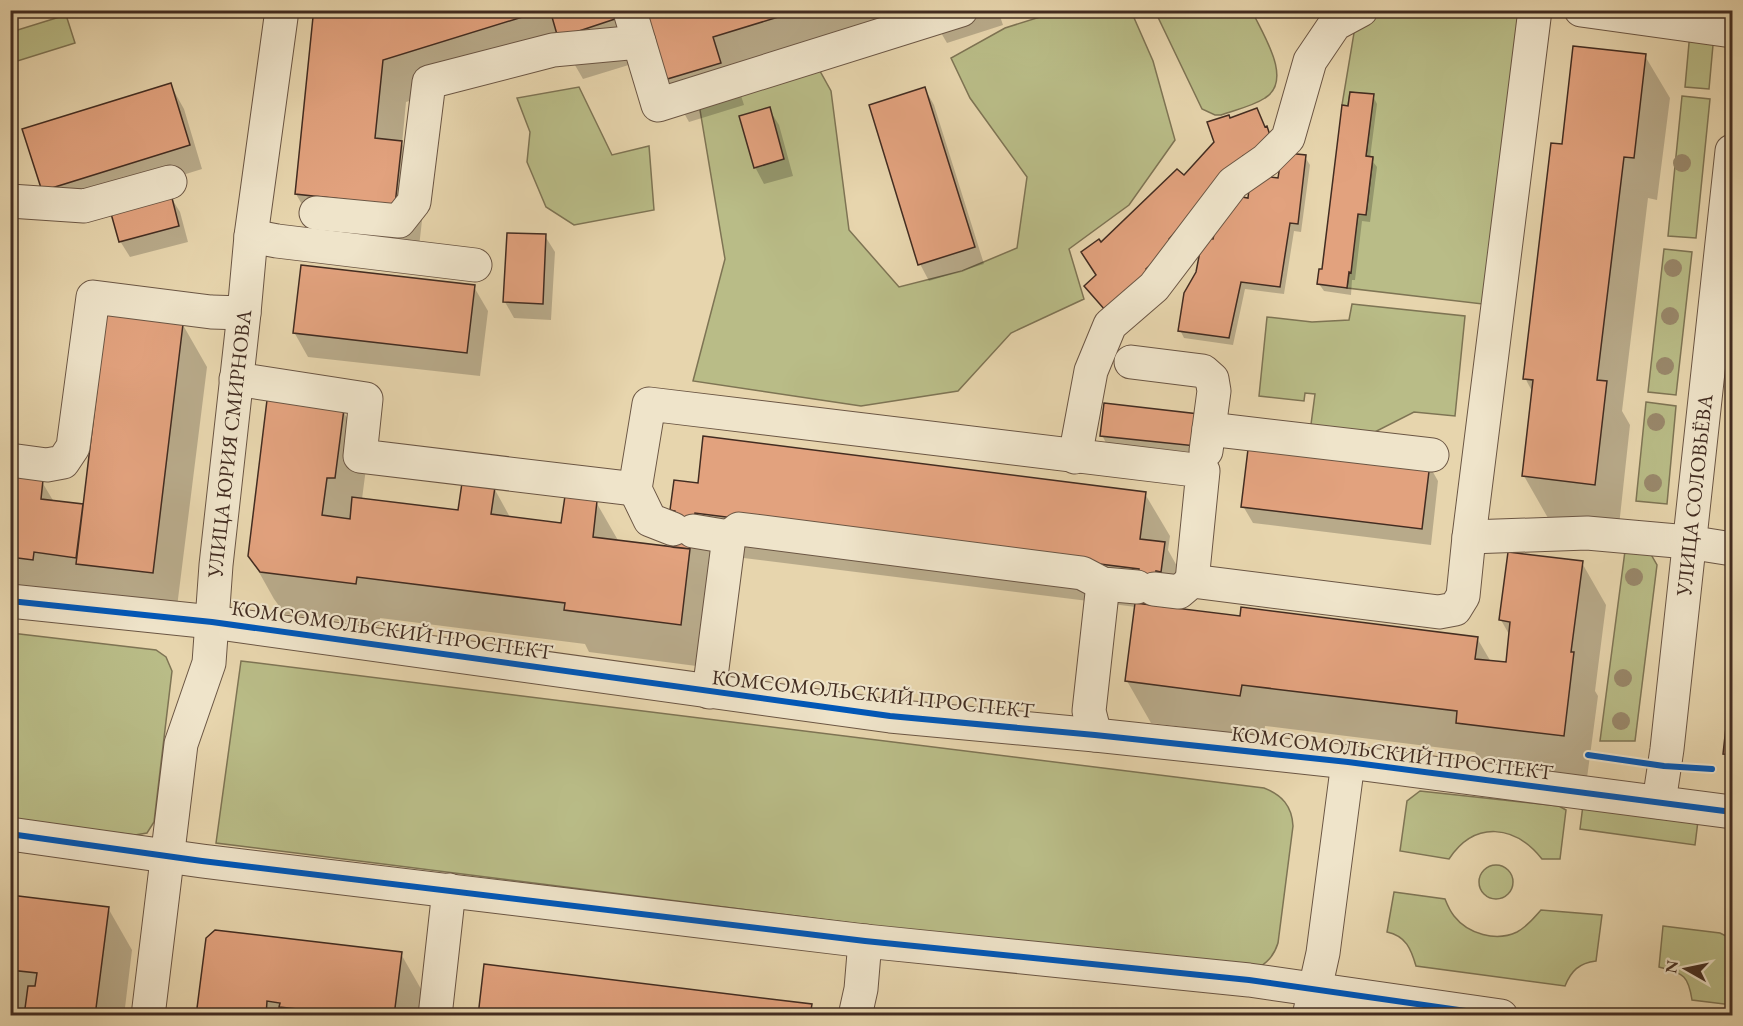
<svg xmlns="http://www.w3.org/2000/svg" width="1743" height="1026" font-family="'EB Garamond',serif">
  <style>
    .green { fill: #b9bc87; stroke: #7e7454; stroke-width: 1.5 }
    .shadow { fill: #0003 }
    .building { fill: #e2a27e; stroke: #422c21; stroke-width: 1.5 }
    .lines { fill: none; stroke-linecap: round; stroke-linejoin: round }
    .minor-casing { stroke: #6b5644; stroke-width: 35 }
    .minor { stroke: #efe4ca; stroke-width: 33 }
    .cycleway-casing { stroke: #efe4ca; stroke-width: 10 }
    .cycleway { stroke: #0057b8; stroke-width: 6 }
    .tree { fill: #99886b }
    .labels { text-anchor: middle; stroke-width: 4.5; stroke-linejoin: round; paint-order: stroke }
    .street-label { font-size: 21px; fill: #422c21; stroke: #efe4ca }
  </style>
  <rect width="100%" height="100%" fill="#e7d5ad"/>
  <filter id="stains"><feTurbulence type="fractalNoise" baseFrequency=".00333" numOctaves="4"/><feColorMatrix values="0 0 0 0 .2 0 0 0 0 .09 0 0 0 0 .02 0 0 0 .5 -.17"/></filter>
  <radialGradient id="worn" r=".72"><stop offset=".6" stop-color="#630" stop-opacity="0"/><stop offset="1" stop-color="#630" stop-opacity=".3"/></radialGradient>
  <path class="green" d="M 1513,10 L 1527,12 L 1491,305 L 1347,288 L 1358,214 L 1366,214 L 1373,158 L 1366,156 L 1373,95 L 1350,92 L 1348,106 L 1342,105 L 1356,21 L 1381,11 Z
    M 1059,11 L 1131,11 L 1153,61 L 1175,140 L 1129,205 L 1069,249 L 1084,299 L 1011,333 L 958,391 L 861,406 L 693,381 L 725,259 L 699,104 L 816,64 L 831,91 L 849,230 L 899,287 L 962,271 L 1017,248 L 1027,177 L 970,98 L 951,58 L 1005,28 Z
    M 1155,11 L 1252,11 C 1262,33 1294,80 1265,98 C 1253,106 1235,110 1221,115 L 1215,115 L 1202,109 Z
    M 66,15 L 75,43 L 11,63 L 11,32 Z
    M 1690,32 L 1714,34 L 1709,89 L 1685,87 Z
    M 579,87 L 612,155 L 649,146 L 654,210 L 574,225 L 546,207 L 527,162 L 530,132 L 517,98 Z
    M 1682,96 L 1710,99 L 1696,238 L 1668,236 Z
    M 1664,249 L 1692,252 L 1676,395 L 1648,392 Z
    M 1352,304 L 1465,316 L 1455,416 L 1414,412 L 1363,438 L 1310,432 L 1315,394 L 1305,393 L 1304,401 L 1259,396 L 1267,317 L 1312,322 L 1349,320 Z
    M 1646,402 L 1676,406 L 1667,504 L 1636,501 Z
    M 1625,551 L 1649,551 L 1657,565 L 1635,741 L 1600,741 Z
    M 11,633 L 156,650 L 166,657 L 172,671 L 154,822 L 147,833 L 135,835 L 11,820 Z
    M 241,661 L 1264,788 C 1282,795 1292,806 1293,826 L 1278,943 C 1274,956 1267,963 1255,970 L 867,925 L 216,843 Z
    M 1420,791 L 1559,806 L 1566,810 L 1560,859 L 1542,859 C 1515,825 1475,820 1449,859 L 1400,851 L 1407,801 Z
    M 1583,805 L 1698,821 L 1695,845 L 1580,829 Z
    M1479 882a17 17 0 1 1 34 0a17 17 0 1 1-34 0Z
    M 1394,892 L 1445,899 C 1447,904 1450,911 1454,916 C 1468,934 1496,942 1517,932 C 1528,926 1534,918 1541,910 L 1602,915 L 1596,961 C 1579,963 1571,971 1565,986 L 1416,966 C 1411,949 1406,936 1387,932 Z
    M 1663,926 L 1720,933 L 1732,939 L 1732,1005 L 1692,1000 C 1688,974 1683,974 1659,967 Z"/>
  <path class="shadow" d="M 323,10 L 998,10 L 1003,25 L 947,43 L 933,19 L 736,80 L 744,105 L 689,122 L 665,79 L 658,56 L 583,79 L 568,53 L 406,102 L 402,144 L 426,185 L 419,247 L 320,236 L 296,194 L 315,18 Z
    M 1645,56 L 1670,98 L 1657,200 L 1648,198 L 1622,411 L 1630,425 L 1619,526 L 1548,518 L 1524,476 L 1533,393 L 1525,378 L 1563,146 Z
    M 170,84 L 184,109 L 202,169 L 57,214 L 43,190 Z
    M 925,89 L 934,105 L 984,264 L 929,281 L 920,264 Z
    M 1373,96 L 1377,104 L 1370,158 L 1377,167 L 1370,222 L 1362,221 L 1355,280 L 1352,280 L 1351,295 L 1324,291 L 1319,284 L 1323,271 L 1350,107 Z
    M 769,109 L 779,125 L 793,176 L 764,184 L 755,167 Z
    M 1305,157 L 1310,165 L 1301,232 L 1294,231 L 1284,294 L 1245,289 L 1233,345 L 1184,338 L 1180,330 L 1215,241 L 1249,200 L 1280,179 Z
    M 170,196 L 180,212 L 188,242 L 130,257 L 120,241 Z
    M 545,236 L 555,252 L 551,320 L 514,318 L 505,302 Z
    M 474,287 L 488,311 L 480,376 L 308,357 L 294,332 Z
    M 183,325 L 207,367 L 176,615 L 10,596 L 10,478 L 42,482 L 54,502 L 85,505 Z
    M 343,411 L 368,453 L 362,499 L 459,512 L 494,488 L 511,519 L 562,525 L 596,502 L 619,542 L 672,548 L 676,517 L 672,510 L 699,485 L 1145,494 L 1170,536 L 1168,550 L 1188,586 L 1185,611 L 1477,638 L 1491,662 L 1507,664 L 1510,636 L 1501,620 L 1582,563 L 1606,605 L 1595,691 L 1598,696 L 1587,778 L 1482,765 L 1475,752 L 1265,726 L 1264,737 L 1151,723 L 1127,681 L 1136,607 L 719,555 L 704,667 L 589,652 L 585,644 L 380,618 L 379,626 L 285,614 L 274,599 L 250,556 Z
    M 1198,415 L 1200,453 L 1106,443 L 1102,435 Z
    M 1429,465 L 1438,481 L 1431,545 L 1253,523 L 1243,506 Z
    M 1732,686 L 1732,767 L 1724,753 Z
    M 10,896 L 108,908 L 132,950 L 124,1016 L 25,1016 L 26,1010 L 10,1008 Z
    M 401,954 L 425,996 L 423,1016 L 198,1016 Z
    M 811,1005 L 816,1016 L 479,1016 Z"/>
  <path class="building" d="M 320,10 L 545,10 L 383,60 L 375,138 L 402,141 L 395,205 L 295,194 L 313,17 Z
    M 550,10 L 642,10 L 558,38 Z
    M 642,10 L 801,10 L 713,37 L 721,63 L 664,80 Z
    M 1573,46 L 1646,54 L 1634,158 L 1624,157 L 1597,380 L 1607,381 L 1595,485 L 1522,476 L 1533,380 L 1523,379 L 1551,143 L 1562,144 Z
    M 171,83 L 190,145 L 42,191 L 22,129 Z
    M 925,87 L 975,247 L 918,265 L 869,105 Z
    M 1350,92 L 1374,94 L 1366,156 L 1373,157 L 1366,215 L 1358,214 L 1351,273 L 1349,272 L 1347,288 L 1317,284 L 1319,269 L 1322,269 L 1342,105 L 1348,106 Z
    M 770,107 L 784,159 L 754,168 L 739,116 Z
    M 1257,108 L 1265,127 L 1267,126 L 1273,145 L 1243,156 L 1169,239 L 1173,245 L 1146,269 L 1148,273 L 1105,310 L 1084,286 L 1096,275 L 1081,252 L 1099,239 L 1101,242 L 1177,169 L 1184,175 L 1214,142 L 1207,122 L 1229,115 L 1230,118 Z
    M 1287,153 L 1306,155 L 1298,224 L 1290,223 L 1280,287 L 1241,282 L 1229,338 L 1178,331 L 1184,293 L 1196,272 L 1202,241 L 1205,238 L 1213,239 L 1216,226 L 1231,195 L 1248,198 L 1250,180 L 1255,175 L 1278,178 L 1281,159 Z
    M 171,194 L 179,226 L 119,242 L 110,210 Z
    M 507,233 L 546,234 L 543,304 L 503,302 Z
    M 301,265 L 475,285 L 467,353 L 293,333 Z
    M 106,314 L 183,324 L 153,573 L 76,564 Z
    M 267,400 L 344,409 L 335,478 L 327,478 L 322,515 L 350,519 L 352,497 L 458,510 L 462,483 L 495,487 L 491,514 L 561,523 L 565,496 L 597,501 L 593,537 L 690,549 L 681,625 L 564,610 L 565,603 L 357,577 L 356,584 L 260,572 L 248,556 Z
    M 1104,403 L 1199,414 L 1196,446 L 1100,436 Z
    M 703,436 L 1146,492 L 1140,539 L 1165,542 L 1161,572 L 1156,571 L 1152,605 L 1135,603 L 1139,569 L 750,520 L 695,513 L 690,549 L 671,547 L 675,511 L 670,510 L 674,480 L 698,483 Z
    M 1249,441 L 1430,463 L 1422,529 L 1241,507 Z
    M 10,476 L 43,480 L 41,499 L 83,504 L 76,558 L 34,552 L 33,560 L 10,557 Z
    M 1508,552 L 1583,561 L 1571,652 L 1574,652 L 1564,736 L 1456,723 L 1457,711 L 1242,685 L 1240,696 L 1125,681 L 1135,603 L 1240,616 L 1241,607 L 1478,637 L 1475,659 L 1506,662 L 1510,622 L 1499,620 Z
    M 1732,673 L 1732,755 L 1723,754 Z
    M 10,895 L 109,907 L 95,1016 L 24,1016 L 28,986 L 35,986 L 37,973 L 10,970 Z
    M 215,930 L 402,952 L 394,1016 L 326,1016 L 326,1012 L 279,1007 L 280,1003 L 267,1001 L 266,1016 L 196,1016 L 206,938 Z
    M 484,964 L 812,1004 L 810,1016 L 478,1016 Z"/>
  <g class="lines">
    <defs>
      <g id="minor">
        <path d="M 1581,10 L 1732,31"/>
        <path d="M 631,15 L 658,105 L 961,10"/>
        <path d="M 10,201 L 84,206 L 170,182"/>
        <path d="M 316,213 L 399,221 L 414,202 L 429,82 L 553,50 L 639,42"/>
        <path d="M 251,236 L 277,241 L 475,265"/>
        <path d="M 1131,362 L 1203,371 L 1212,379 L 1214,391 L 1206,451"/>
        <path d="M 236,379 L 366,399 L 360,456 L 635,489"/>
        <path d="M 1209,429 L 1432,455"/>
        <path d="M 1075,457 L 1091,371 L 1110,325 L 1154,287 L 1233,183 L 1266,160 L 1288,138 L 1310,61 L 1335,24 L 1361,10"/>
        <path d="M 10,460 L 47,465 L 63,462 L 73,447 L 93,297 L 211,312 L 244,313"/>
        <path d="M 673,529 L 650,520 L 635,489 L 649,404 L 1203,471 L 1192,581"/>
        <path d="M 693,531 L 729,537"/>
        <path d="M 1469,537 L 1587,533 L 1688,542 L 1732,549"/>
        <path d="M 1154,589 L 1179,592 L 1192,581 L 1439,612 L 1455,609 L 1463,596 L 1469,537 L 1535,10"/>
        <path d="M 10,601 L 212,622 L 890,716 L 1095,735 L 1348,762 L 1732,812"/>
        <path d="M 709,692 L 729,537 L 739,529 L 1082,573 L 1103,584 L 1137,587"/>
        <path d="M 1095,735 L 1089,711 L 1103,584"/>
        <path id="s1" d="M 1659,802 L 1667,749 L 1732,151"/>
        <path d="M 10,834 L 202,861 L 865,941 L 1249,980 L 1501,1016"/>
        <path id="s2" d="M 148,1016 L 181,744 L 209,663 L 216,565 L 244,313 L 251,236 L 282,10"/>
        <path d="M 435,1016 L 449,890"/>
        <path d="M 855,1016 L 861,989 L 865,941"/>
        <path d="M 1309,1016 L 1323,953 L 1348,762"/>
      </g>
    </defs>
    <use href="#minor" class="minor-casing"/>
    <use href="#minor" class="minor"/>
    <defs>
      <path id="cycleway" d="M 10,601 L 212,622 L 890,716 L 1095,735 L 1348,762 L 1732,812
        M 1588,755 L 1664,766 L 1712,769
        M 10,834 L 202,861 L 865,941 L 1249,980 L 1501,1016"/>
    </defs>
    <use href="#cycleway" class="cycleway-casing"/>
    <use href="#cycleway" class="cycleway"/>
  </g>
  <g class="tree">
    <circle cx="1682" cy="163" r="9"/>
    <circle cx="1673" cy="268" r="9"/>
    <circle cx="1670" cy="316" r="9"/>
    <circle cx="1665" cy="366" r="9"/>
    <circle cx="1656" cy="422" r="9"/>
    <circle cx="1653" cy="483" r="9"/>
    <circle cx="1634" cy="577" r="9"/>
    <circle cx="1623" cy="678" r="9"/>
    <circle cx="1621" cy="721" r="9"/>
  </g>
  <g class="labels">
    <g class="street-label">
      <text dy="7" stroke="none"><textPath href="#s2" startOffset="580">УЛИЦА ЮРИЯ СМИРНОВА</textPath></text>
      <text dy="7" stroke="none"><textPath href="#s1" startOffset="309">УЛИЦА СОЛОВЬЁВА</textPath></text>
      <text transform="translate(392 630) rotate(8)" y="7">КОМСОМОЛЬСКИЙ ПРОСПЕКТ</text>
      <text transform="translate(873 694) rotate(6)" y="7">КОМСОМОЛЬСКИЙ ПРОСПЕКТ</text>
      <text transform="translate(1392 753) rotate(7)" y="7">КОМСОМОЛЬСКИЙ ПРОСПЕКТ</text>
    </g>
  </g>
  <rect width="1743" height="1026" fill="none" stroke="#e7d5ad" stroke-width="36"/>
  <rect x="12" y="12" width="1719" height="1002" fill="none" stroke="#422c21" stroke-width="3"/>
  <rect x="18" y="18" width="1707" height="990" fill="none" stroke="#422c21" stroke-width="1.5"/>
  <g transform="translate(1686 969) rotate(279)" stroke="#efe4ca" stroke-width="4.5" paint-order="stroke">
  <path d="M0-4.5L10 22L0 15L-10 22Z" fill="#422c21"/>
  <text y="-9" font-size="16" font-weight="bold" text-anchor="middle" fill="#422c21">N</text>
  </g>
  <rect width="100%" height="100%" filter="url(#stains)"/>
  <rect width="100%" height="100%" fill="url(#worn)"/>
</svg>
